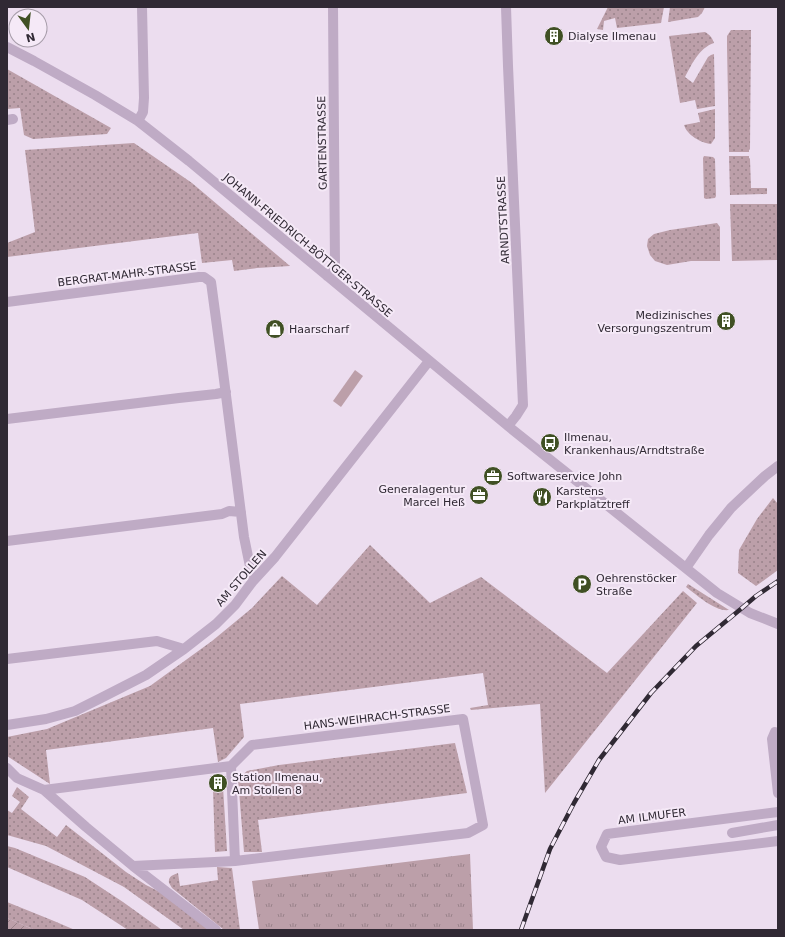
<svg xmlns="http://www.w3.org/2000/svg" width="785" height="937" font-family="'DejaVu Sans',sans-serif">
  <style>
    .grass { fill: url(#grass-dots) }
    .park { fill: url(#park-tufts) }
    .garden { fill: url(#garden-furrows) }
    .pitch { fill: #bc9fa9 }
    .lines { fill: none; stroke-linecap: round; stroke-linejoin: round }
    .minor { stroke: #bfabc5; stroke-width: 10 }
    .rail-casing { stroke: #302934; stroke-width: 4.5 }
    .rail { stroke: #f5e9f7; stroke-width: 3; stroke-dasharray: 9; stroke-linecap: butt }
    .labels { text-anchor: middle; stroke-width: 4; stroke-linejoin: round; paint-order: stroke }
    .poi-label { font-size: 11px; fill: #302934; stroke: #f5e9f7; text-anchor: start }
    .street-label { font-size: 11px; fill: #302934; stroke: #f5e9f7 }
  </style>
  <defs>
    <pattern id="grass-dots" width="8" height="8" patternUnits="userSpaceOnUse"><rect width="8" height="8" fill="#bc9fa9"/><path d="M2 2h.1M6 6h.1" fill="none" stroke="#99828a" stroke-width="1.8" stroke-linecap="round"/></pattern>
    <pattern id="park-tufts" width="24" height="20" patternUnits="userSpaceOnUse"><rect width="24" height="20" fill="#bc9fa9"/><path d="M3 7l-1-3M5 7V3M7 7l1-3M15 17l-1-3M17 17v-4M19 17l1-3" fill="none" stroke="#99828a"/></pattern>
    <pattern id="garden-furrows" width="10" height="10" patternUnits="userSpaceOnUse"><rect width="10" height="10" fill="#bc9fa9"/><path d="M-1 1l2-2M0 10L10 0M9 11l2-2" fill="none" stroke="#99828a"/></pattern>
  </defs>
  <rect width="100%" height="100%" fill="#ecddef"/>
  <path class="grass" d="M 608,7 L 664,7 L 661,23 L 617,28 L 615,18 L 604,21 L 603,30 L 597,29 Z
    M 670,7 L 705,7 L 702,13 L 698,17 L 668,22 Z
    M 731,30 L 751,30 L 750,149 L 749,150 L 749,152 L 729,152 L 727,46 L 727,36 Z
    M 705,32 C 710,35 712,37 714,43 C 699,48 692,64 685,77 L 693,83 L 708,57 L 711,55 L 714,54 L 715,106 L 697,109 L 695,100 L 680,103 L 669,36 Z
    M 7,69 L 111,128 L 107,134 L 33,139 L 24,135 L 20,108 L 7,109 Z
    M 715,109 L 715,138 L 711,144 C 701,143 687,135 684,125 L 700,122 L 698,113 Z
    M 134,143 L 192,183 L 290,266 L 257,268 L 234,271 L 232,260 L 202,263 L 198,233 L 7,257 L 7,243 L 35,232 L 25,150 Z
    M 704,156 L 713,157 L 715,159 L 716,196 L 715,198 L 706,199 L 704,198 L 703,158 Z
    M 729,156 L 749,156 L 749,158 L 750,159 L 751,188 L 767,188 L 767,194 L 730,195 Z
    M 730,204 L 778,204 L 778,260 L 732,261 Z
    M 717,223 L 720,227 L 720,261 L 691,261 L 667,265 L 655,261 L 650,255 L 647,246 L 648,239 L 654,234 L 670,230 Z
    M 773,498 L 778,504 L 778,570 L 756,586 L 738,573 L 739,550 L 757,519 Z
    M 370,545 L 430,603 L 481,577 L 607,673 L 683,591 L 697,603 L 545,793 L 540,704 L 471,710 L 470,708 L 488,705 L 483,673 L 240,704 L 244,737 L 226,758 L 218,762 L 213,728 L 46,750 L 50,784 L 7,756 L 7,737 L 47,729 L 150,686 L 212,641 L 252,608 L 282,576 L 317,605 Z
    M 688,584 L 729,610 C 715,612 697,595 686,587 Z
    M 455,743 L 467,793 L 258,820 L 262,852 L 244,852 L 238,779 L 247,771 L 279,765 Z
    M 17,787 L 29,797 L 21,809 L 57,837 L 66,825 L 126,872 L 146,885 L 164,894 L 210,930 L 184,930 L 124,887 L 46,846 L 7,835 L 7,810 L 12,813 L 20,802 L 12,796 Z
    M 223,787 L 227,851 L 215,852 L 213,788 Z
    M 7,846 L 15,848 L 85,877 L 123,902 L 162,930 L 128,930 L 82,900 L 7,867 Z
    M 217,867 L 232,868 L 240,930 L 224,930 L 172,888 L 169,883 C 168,877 172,875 178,873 L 180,886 L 218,880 Z
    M 7,902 L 54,921 L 75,930 L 35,930 L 7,918 Z"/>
  <path class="park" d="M 470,854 L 473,930 L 259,930 L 252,881 Z"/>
  <path class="garden" d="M 7,918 L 35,930 L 7,930 Z"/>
  <path class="pitch" d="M 355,370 L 363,376 L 341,407 L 333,401 Z"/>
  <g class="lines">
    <path class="minor" d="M 506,7 L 508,66 L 523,405 L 516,416 L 508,426
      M 7,47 L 34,61 L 95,95 L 138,121 L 189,161 L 508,426 L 717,593 L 750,613 L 778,624
      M 7,120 L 13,119
      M 138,121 L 143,112 L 144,98 L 142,7
      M 327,276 L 335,265 L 333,7
      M 7,302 L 199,277 L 204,277 L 211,282 L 221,356 L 244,537 L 253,581
      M 7,419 L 179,398 L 216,394 L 226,392
      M 7,541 L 222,514 L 229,511 L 241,512
      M 686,568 L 709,535 L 731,508 L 765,476 L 778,466
      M 7,659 L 157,641 L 184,649
      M 7,725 L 46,719 L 75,711 L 101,698 L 146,675 L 184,649 L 216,624 L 235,605 L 253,581 L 275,557 L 429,361
      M 775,732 L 772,739 L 778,793
      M 231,766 L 235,861
      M 7,768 L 17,778 L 44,790 L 86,827 L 133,866 L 216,930
      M 44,790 L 231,766 L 252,745 L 463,719 L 483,825 L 468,833 L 235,861 L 133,866
      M 778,812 L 607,834 L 601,847 L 606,857 L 620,860 L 778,841
      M 732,833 L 778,825"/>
    <defs>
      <path id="rail" d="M 521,930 L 550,849 L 574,803 L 599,760 L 651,693 L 696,646 L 742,608 L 756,596 L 778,581"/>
    </defs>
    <use href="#rail" class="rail-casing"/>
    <use href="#rail" class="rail"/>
  </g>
  <defs>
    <symbol id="building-disc" viewBox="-11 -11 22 22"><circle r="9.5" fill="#405024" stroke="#f5e9f7"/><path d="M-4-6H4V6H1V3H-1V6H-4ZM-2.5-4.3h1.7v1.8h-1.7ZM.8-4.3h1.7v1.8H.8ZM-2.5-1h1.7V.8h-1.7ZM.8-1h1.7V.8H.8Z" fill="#fff"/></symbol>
    <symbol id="shop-disc" viewBox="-11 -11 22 22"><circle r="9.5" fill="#405024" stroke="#f5e9f7"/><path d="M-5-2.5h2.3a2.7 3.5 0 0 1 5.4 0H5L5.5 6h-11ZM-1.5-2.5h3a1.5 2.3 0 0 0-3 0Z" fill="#fff"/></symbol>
    <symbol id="bus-disc" viewBox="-11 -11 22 22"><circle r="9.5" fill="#405024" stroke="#f5e9f7"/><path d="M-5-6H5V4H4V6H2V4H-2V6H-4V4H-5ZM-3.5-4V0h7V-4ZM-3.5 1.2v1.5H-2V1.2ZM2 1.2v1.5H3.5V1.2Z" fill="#fff"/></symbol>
    <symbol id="office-disc" viewBox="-11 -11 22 22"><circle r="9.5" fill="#405024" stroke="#f5e9f7"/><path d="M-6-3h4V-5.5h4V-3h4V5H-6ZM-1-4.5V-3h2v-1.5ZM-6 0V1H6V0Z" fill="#fff"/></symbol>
    <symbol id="restaurant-disc" viewBox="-11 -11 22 22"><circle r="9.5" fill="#405024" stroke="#f5e9f7"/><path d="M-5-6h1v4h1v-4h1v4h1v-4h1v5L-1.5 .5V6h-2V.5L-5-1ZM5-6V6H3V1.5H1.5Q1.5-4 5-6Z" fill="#fff"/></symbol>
    <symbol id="parking-disc" viewBox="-11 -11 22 22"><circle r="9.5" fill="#405024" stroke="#f5e9f7"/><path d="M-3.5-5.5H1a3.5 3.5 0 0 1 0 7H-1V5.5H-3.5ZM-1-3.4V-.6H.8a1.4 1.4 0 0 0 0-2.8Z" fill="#fff"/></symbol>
  </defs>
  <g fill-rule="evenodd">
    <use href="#building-disc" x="543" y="25" width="22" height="22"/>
    <use href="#building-disc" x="715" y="310" width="22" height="22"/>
    <use href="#shop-disc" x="264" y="318" width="22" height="22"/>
    <use href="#bus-disc" x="539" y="432" width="22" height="22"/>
    <use href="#office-disc" x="482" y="465" width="22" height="22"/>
    <use href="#office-disc" x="468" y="484" width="22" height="22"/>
    <use href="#restaurant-disc" x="531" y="486" width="22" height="22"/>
    <use href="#parking-disc" x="571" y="573" width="22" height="22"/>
    <use href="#building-disc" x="207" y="772" width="22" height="22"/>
  </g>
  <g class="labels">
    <g class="poi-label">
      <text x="568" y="40">Dialyse Ilmenau</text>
      <text x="712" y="319" text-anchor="end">Medizinisches<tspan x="712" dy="13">Versorgungszentrum</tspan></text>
      <text x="289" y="333">Haarscharf</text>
      <text x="564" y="441">Ilmenau,<tspan x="564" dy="13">Krankenhaus/Arndtstraße</tspan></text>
      <text x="507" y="480">Softwareservice John</text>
      <text x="465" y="493" text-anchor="end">Generalagentur<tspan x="465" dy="13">Marcel Heß</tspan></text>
      <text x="556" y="495">Karstens<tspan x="556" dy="13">Parkplatztreff</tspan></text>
      <text x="596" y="582">Oehrenstöcker<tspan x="596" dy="13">Straße</tspan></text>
      <text x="232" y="781">Station Ilmenau,<tspan x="232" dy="13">Am Stollen 8</tspan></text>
    </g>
    <g class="street-label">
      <text transform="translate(322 143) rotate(-91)" y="4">GARTENSTRASSE</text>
      <text transform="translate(503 220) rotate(-93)" y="4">ARNDTSTRASSE</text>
      <text transform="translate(308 245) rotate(40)" y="4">JOHANN-FRIEDRICH-BÖTTGER-STRASSE</text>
      <text transform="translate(127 274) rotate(-7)" y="4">BERGRAT-MAHR-STRASSE</text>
      <text transform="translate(241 578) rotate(-49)" y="4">AM STOLLEN</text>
      <text transform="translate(377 717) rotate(-7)" y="4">HANS-WEIHRACH-STRASSE</text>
      <text transform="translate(652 816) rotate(-7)" y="4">AM ILMUFER</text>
    </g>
  </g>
  <rect width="785" height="937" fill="none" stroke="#302934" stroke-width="16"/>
  <g transform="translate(28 28) rotate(165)"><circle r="19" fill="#f5e9f7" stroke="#a69ca9"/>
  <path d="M0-3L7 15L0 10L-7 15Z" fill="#405024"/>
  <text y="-6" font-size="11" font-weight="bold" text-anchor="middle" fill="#302934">N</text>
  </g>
</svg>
